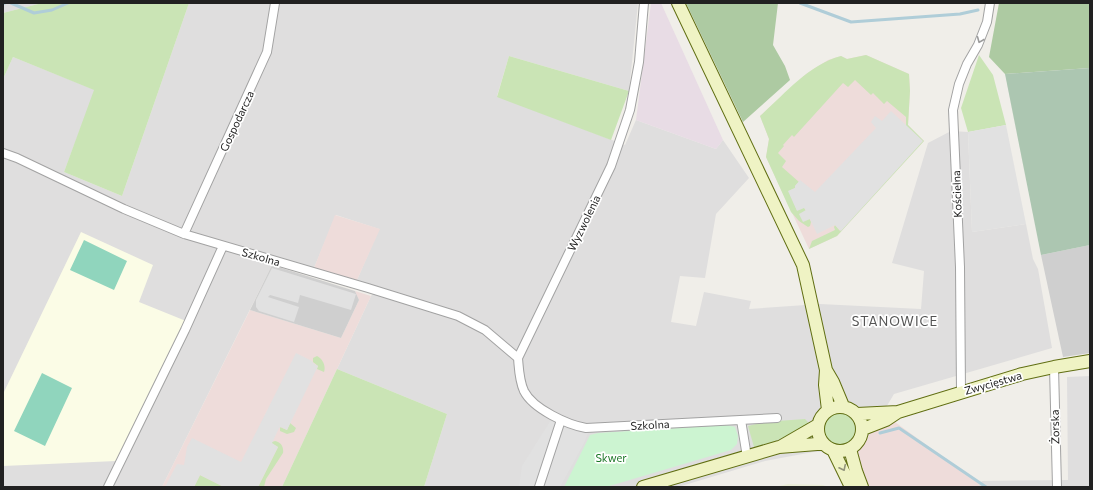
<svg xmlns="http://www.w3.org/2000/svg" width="1093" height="490" font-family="Commissioner,sans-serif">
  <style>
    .residential { fill: #dfdede }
    .commercial { fill: #eedcda }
    .industrial { fill: #e8dce5 }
    .education { fill: #fbfce6 }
    .religious { fill: #cfcfcf }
    .farmland { fill: #eaecd7 }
    .grass { fill: #cae4b5 }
    .forest { fill: #adcaa2 }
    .cemetery { fill: #acc6b1 }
    .park { fill: #ccf4d1 }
    .pitch { fill: #90d5bd }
    .parking { fill: #e1e1e1 }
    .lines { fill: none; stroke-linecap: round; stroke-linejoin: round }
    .stream { stroke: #afcdd8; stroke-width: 3 }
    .street-casing { stroke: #a2a2a2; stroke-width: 10 }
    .secondary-casing { stroke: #606e12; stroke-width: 14 }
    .street { stroke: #fff; stroke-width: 8 }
    .secondary { stroke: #eff3c4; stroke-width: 12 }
    .oneway { stroke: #9b9b9b }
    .oneway2 { stroke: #92947b }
    .labels { text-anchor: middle; stroke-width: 3.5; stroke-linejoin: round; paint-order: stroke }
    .street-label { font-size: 11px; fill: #212121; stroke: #fff }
    .park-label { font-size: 11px; fill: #197524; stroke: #fff }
    .quarter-label { font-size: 13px; letter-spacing: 1px; fill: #545454; stroke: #fff }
  </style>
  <rect width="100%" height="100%" fill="#f0eee9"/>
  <path class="residential" d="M 3,3 L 42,3 L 3,13 Z
    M 189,3 L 638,3 L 629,91 L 509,56 L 497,96 L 625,145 L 636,120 L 716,149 L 723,140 L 749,178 L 716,214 L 705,278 L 680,276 L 671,322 L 696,326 L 704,292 L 751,301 L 749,309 L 820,304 L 921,309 L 924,271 L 892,263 L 928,143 L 951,131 L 968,132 L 972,232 L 1026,224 L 1033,259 L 1038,269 L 1052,348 L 894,394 L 866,441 L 858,450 L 813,452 L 765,461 L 678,487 L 424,487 L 447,414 L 337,369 L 371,296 L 379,287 L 357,280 L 379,229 L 336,215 L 314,268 L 274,257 L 272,265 L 162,487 L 3,487 L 3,79 L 13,57 L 95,90 L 64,172 L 122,196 Z
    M 1090,376 L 1090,487 L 978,487 L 982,481 L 1068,480 L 1067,377 Z"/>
  <path class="commercial" d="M 866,55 L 909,74 L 910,91 L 908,125 L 924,141 L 837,236 L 809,249 L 766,157 L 769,139 L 760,116 L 806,74 L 828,60 L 841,56 L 847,59 Z
    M 335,215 L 380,229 L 357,280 L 314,268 Z
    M 355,291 L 371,296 L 282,487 L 162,487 L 250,310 L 341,338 L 359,300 Z
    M 895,422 L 980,484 L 978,487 L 866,487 L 857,461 L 858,450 L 866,441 L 869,434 Z"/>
  <path class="industrial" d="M 651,3 L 661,3 L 723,140 L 716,149 L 636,120 Z"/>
  <path class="education" d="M 81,232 L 153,265 L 139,302 L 186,321 L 116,461 L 3,466 L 3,394 Z"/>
  <path class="religious" d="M 1090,245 L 1090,353 L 1063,357 L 1041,255 Z
    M 272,265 L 355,291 L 359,300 L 341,338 L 250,310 Z"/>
  <path class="farmland" d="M 788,484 L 823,485 L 828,487 L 775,487 Z"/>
  <path class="grass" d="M 42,3 L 189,3 L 122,196 L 64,172 L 94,90 L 13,57 L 3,79 L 3,13 Z
    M 866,55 L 909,74 L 910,91 L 908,125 L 924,141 L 837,236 L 809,249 L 812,241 L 835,230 L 834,227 L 835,225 L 840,231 L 922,141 L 906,126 L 906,117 L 887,101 L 884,104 L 873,93 L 871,95 L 855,80 L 848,87 L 843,83 L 794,137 L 792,135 L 783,145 L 784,146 L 778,153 L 786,161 L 782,167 L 799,182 L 795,186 L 795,188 L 789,191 L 797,210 L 804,207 L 811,222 L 810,226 L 808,227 L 799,221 L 791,212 L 766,157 L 769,139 L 760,116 C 785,94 808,65 841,56 L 847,59 Z
    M 979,55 L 993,75 L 1006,125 L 968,132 L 961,108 Z
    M 509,56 L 629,91 L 611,140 L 497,97 Z
    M 317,356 C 323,359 326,366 324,372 L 317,369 L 318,366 L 313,362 L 313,358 Z
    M 337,369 L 447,414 L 424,487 L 282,487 Z
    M823 429a16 16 0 1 1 32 0a16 16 0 1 1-32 0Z
    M 805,419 L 808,422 L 804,428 L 773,442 L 754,447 L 748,426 L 764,422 Z
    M 290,423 L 296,428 L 294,432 L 287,434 L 280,431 L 280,427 L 287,430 Z
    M 275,441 C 281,442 284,447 283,453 L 266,479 L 264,487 L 258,487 L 278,447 L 272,444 L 272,442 Z
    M 200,475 L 224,487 L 194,487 Z"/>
  <path class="forest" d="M 686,3 L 778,3 L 773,45 L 785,66 L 790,80 L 743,122 Z
    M 999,3 L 1090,3 L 1090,68 L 1005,74 L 989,57 Z"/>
  <path class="cemetery" d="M 1090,68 L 1090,245 L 1041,255 L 1005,74 Z"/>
  <path class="park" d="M 727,425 L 735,427 L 738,436 L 737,444 L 731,450 L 606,487 L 564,487 L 590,435 L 598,433 Z"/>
  <path class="pitch" d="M 84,240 L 127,261 L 114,290 L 70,270 Z
    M 42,373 L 72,388 L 45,446 L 14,431 Z"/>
  <path class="parking" d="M 891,111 L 923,141 L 841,231 L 835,225 L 817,234 L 810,219 L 803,222 L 799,214 L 806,210 L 804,208 L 797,211 L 788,191 L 795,188 L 795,186 L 800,180 L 815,192 L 876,128 L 871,122 L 875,116 L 882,121 Z
    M 1006,125 L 1026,224 L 972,232 L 968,132 Z
    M 272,268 L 356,294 L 351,310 L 300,295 L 298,303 L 270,295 L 268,297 L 299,307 L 294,322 L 259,311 L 256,307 L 256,300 Z
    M 296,353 L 312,361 L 313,363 L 318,366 L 287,430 L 281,427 L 279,428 L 272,443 L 278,447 L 258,487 L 224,487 L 200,475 L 194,487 L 165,487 L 177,464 L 184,465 L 187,447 L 192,438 L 241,462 Z
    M 551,420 L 588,433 L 584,443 L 560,487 L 519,487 L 522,466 Z"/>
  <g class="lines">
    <path class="stream" d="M 11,3 L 34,13 L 52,10 L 68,3
      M 800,3 L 851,22 L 960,14 L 978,10
      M 3,4 L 5,3
      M 880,433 L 899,428 L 986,487"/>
    <defs>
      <path id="street" d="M 644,3 L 639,62 L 630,110 L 611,166 L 518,358 C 519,369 519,380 524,391 C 533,409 568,425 586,428 L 777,418
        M 3,153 L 17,158 L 124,209 L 184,234 L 368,288 L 458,316 L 485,330 L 518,358
        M 184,234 L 267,52 L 275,3
        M 1054,367 L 1057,487
        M 961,393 L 960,267 L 953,110 L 959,84 L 967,64 L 978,45 L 987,22 L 990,3
        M 741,420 L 747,457
        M 108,487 L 185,330 L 223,246
        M 539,487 L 561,420"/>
      <path id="secondary" d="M 678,3 L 803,265 L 826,370 L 833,382 L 843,406
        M 826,370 L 825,385 L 828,410
        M818 429a22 22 0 1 1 44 0a22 22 0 1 1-44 0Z
        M 857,414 L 898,412 L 1022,374 L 1054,367 L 1090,361
        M 863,429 L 886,420 L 898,412
        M 780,447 L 818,425
        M 850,449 L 856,471 L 862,487
        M 833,450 L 851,487
        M 643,487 L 779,447 L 817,444 L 824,444"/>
    </defs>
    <use href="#street" class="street-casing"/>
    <use href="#secondary" class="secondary-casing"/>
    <use href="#street" class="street"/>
    <use href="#secondary" class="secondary"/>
  </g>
  <defs><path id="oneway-chevron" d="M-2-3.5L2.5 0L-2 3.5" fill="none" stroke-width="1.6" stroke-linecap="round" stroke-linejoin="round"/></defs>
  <use class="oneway" href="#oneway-chevron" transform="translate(980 40) rotate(112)"/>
  <use class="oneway2" href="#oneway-chevron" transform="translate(843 468) rotate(64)"/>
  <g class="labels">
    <g class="street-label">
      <text transform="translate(237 121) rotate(-65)" y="4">Gospodarcza</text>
      <text transform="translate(957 194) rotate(-92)" y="4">Kościelna</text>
      <text transform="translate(584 223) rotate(-64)" y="4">Wyzwolenia</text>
      <text transform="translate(261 257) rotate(16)" y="4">Szkolna</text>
      <text transform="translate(993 383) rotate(-16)" y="4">Zwycięstwa</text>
      <text transform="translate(650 425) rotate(-3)" y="4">Szkolna</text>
      <text transform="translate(1055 427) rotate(-91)" y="4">Żorska</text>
    </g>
    <g class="park-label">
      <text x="611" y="462">Skwer</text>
    </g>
    <g class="quarter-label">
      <text x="895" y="326">STANOWICE</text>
    </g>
  </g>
  <rect width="1093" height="490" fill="none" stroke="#212121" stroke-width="8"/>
</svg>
